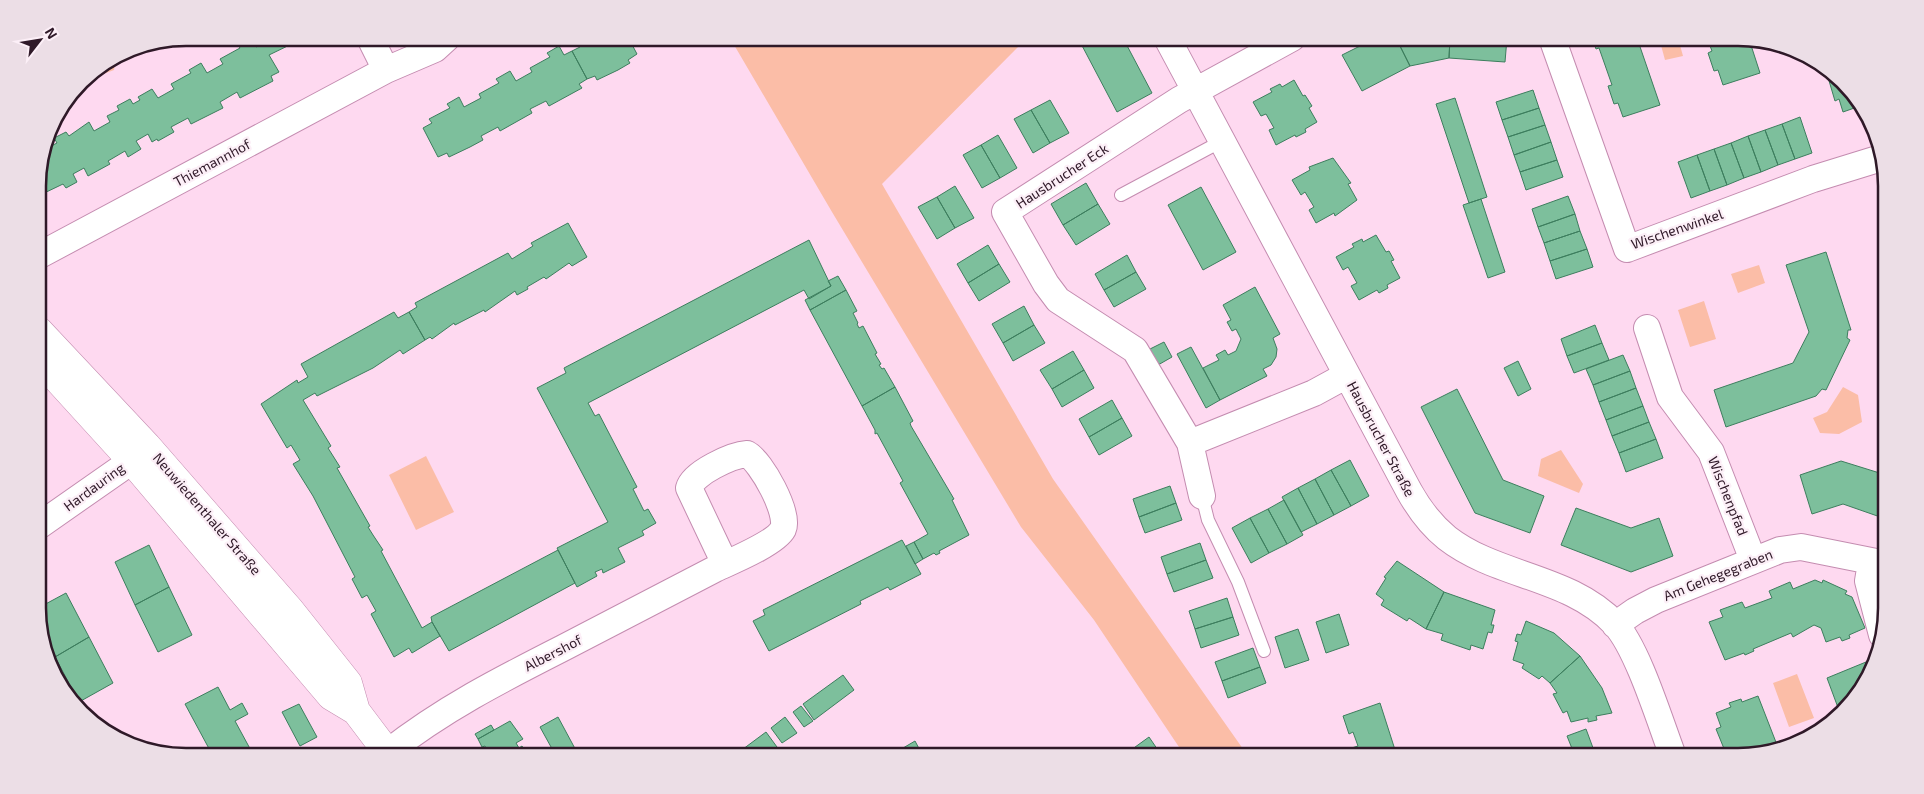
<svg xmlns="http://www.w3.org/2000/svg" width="1924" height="794" font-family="'Exo 2',sans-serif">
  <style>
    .green { fill: #fbbda7 }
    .building { fill: #7dbf9c; stroke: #3d7e5e }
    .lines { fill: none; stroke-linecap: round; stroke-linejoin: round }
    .service-casing { stroke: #c48cb0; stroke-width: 14 }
    .minor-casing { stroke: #c48cb0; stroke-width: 28 }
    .tertiary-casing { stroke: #c48cb0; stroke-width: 29 }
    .service { stroke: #fff; stroke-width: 12 }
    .minor { stroke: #fff; stroke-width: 26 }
    .tertiary { stroke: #fff; stroke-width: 28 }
    .labels { text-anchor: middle; stroke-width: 4.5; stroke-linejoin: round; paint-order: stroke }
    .street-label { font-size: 14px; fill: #2f1928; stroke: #fceff7 }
    .rim { fill: none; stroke: #2f1928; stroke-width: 2.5 }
  </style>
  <rect width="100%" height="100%" fill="#fed9f0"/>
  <path class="green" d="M 730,38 L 1027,38 L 882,184 L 1053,479 L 1248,756 L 1185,756 L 1094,620 L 1021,527 L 832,212 Z
    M 1659,38 L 1678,38 L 1683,56 L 1665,60 Z
    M 116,57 L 114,70 L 82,82 L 88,75 Z
    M 1759,265 L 1765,283 L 1738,293 L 1731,274 Z
    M 1704,301 L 1716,339 L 1690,347 L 1678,310 Z
    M 1843,387 L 1858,395 L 1862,422 L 1839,434 L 1820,433 L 1813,418 L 1827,412 Z
    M 1561,450 L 1583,484 L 1579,493 L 1538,476 L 1541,459 Z
    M 426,456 L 454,512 L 416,530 L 389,475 Z
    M 1797,674 L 1814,718 L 1789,727 L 1773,683 Z"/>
  <path class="building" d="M 251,38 L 256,47 L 264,43 L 262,40 L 267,38 L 304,38 L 269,55 L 279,72 L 271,76 L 273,81 L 240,98 L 237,92 L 220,102 L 223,108 L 191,124 L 188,118 L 171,127 L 174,132 L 158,141 L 157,139 L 152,142 L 148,134 L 136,141 L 141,149 L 128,157 L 125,151 L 108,161 L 110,164 L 88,176 L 84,168 L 73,174 L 77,182 L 66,188 L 63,184 L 38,196 L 38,177 L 45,149 L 57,143 L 54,138 L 66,132 L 69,136 L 89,122 L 94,131 L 110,122 L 107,116 L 119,110 L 117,106 L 130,99 L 133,104 L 140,100 L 138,97 L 152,89 L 158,98 L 174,89 L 171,84 L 191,73 L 189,70 L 201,63 L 207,73 L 223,64 L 220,59 L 240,48 L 238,45 Z
    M 587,38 L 632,38 L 629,39 L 637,54 L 628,60 L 630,63 L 618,70 L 597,80 L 595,76 L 587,79 L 572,51 L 580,47 L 577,42 Z
    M 1078,38 L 1123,38 L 1152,93 L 1117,112 Z
    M 1376,38 L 1396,38 L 1410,66 L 1362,91 L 1342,55 Z
    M 1396,38 L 1450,38 L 1449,58 L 1410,66 Z
    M 1450,38 L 1507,38 L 1505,62 L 1449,58 Z
    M 1592,38 L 1637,38 L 1660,105 L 1623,117 L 1618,103 L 1614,104 L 1608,86 L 1612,85 L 1599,48 L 1596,49 Z
    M 1707,38 L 1749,39 L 1760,73 L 1723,85 L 1718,70 L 1714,71 L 1708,53 L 1712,51 Z
    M 559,46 L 564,55 L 572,51 L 587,79 L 579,84 L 582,88 L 549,106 L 546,101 L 530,109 L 532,113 L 500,131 L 498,127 L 481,136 L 483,140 L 470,147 L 449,157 L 447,153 L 438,157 L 423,128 L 432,123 L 429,119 L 450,108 L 447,104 L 459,97 L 464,107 L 481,98 L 479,94 L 499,83 L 496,79 L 510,71 L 516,81 L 532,72 L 530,68 L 550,57 L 547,53 Z
    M 1828,68 L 1856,96 L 1860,106 L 1843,112 L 1839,99 L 1835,101 L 1827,74 L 1830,73 Z
    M 1294,80 L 1303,96 L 1305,95 L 1312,106 L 1309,108 L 1317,122 L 1305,129 L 1306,132 L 1296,137 L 1295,135 L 1276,145 L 1269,130 L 1274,128 L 1266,114 L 1261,116 L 1253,102 L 1272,92 L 1270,89 L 1280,84 L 1282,87 Z
    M 1533,90 L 1539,108 L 1502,120 L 1496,102 Z
    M 1455,98 L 1487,197 L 1469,203 L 1436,104 Z
    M 1050,100 L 1069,133 L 1050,143 L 1031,110 Z
    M 1539,108 L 1545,125 L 1508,137 L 1502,120 Z
    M 1031,110 L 1050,143 L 1033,153 L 1014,119 Z
    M 1800,117 L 1812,153 L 1795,159 L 1782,124 Z
    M 1782,124 L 1795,159 L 1778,165 L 1765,130 Z
    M 1545,125 L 1551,142 L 1514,155 L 1508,137 Z
    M 1765,130 L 1778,165 L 1761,172 L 1748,136 Z
    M 998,135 L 1017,168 L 1000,178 L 981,145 Z
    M 1748,136 L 1761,172 L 1744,178 L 1731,143 Z
    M 1551,142 L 1557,160 L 1520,172 L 1514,155 Z
    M 1731,143 L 1744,178 L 1727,185 L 1714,149 Z
    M 981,145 L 1000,178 L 982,188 L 963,155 Z
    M 1714,149 L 1727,185 L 1710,191 L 1697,155 Z
    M 1697,155 L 1710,191 L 1691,198 L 1678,162 Z
    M 1333,158 L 1351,183 L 1348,184 L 1357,200 L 1335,216 L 1334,213 L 1316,223 L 1309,210 L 1314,207 L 1305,192 L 1301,195 L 1292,180 L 1310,170 L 1309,167 Z
    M 1557,160 L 1563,177 L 1526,190 L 1520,172 Z
    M 1086,183 L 1098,204 L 1063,225 L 1051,204 Z
    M 955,186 L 974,218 L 955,228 L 937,197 Z
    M 1201,187 L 1236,252 L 1203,270 L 1168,205 Z
    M 1568,196 L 1575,214 L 1538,227 L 1532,209 Z
    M 937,197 L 955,228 L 937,239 L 918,207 Z
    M 1481,199 L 1505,272 L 1488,278 L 1463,205 Z
    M 1098,204 L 1110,224 L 1076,245 L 1063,225 Z
    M 1575,214 L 1580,231 L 1544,243 L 1538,227 Z
    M 568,223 L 587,257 L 572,266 L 569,263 L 546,279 L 544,277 L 527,287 L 528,289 L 517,295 L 515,291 L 485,312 L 484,310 L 455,325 L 454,323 L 432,339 L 430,337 L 425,340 L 409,312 L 417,307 L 415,303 L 508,253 L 512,259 L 533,246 L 531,243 Z
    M 1580,231 L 1587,249 L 1550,261 L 1544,243 Z
    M 1376,235 L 1386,252 L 1389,251 L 1394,260 L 1391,261 L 1400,278 L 1387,285 L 1388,288 L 1379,293 L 1377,290 L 1359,300 L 1351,286 L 1357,283 L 1348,267 L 1343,270 L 1336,257 L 1354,247 L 1352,244 L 1362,239 L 1363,242 Z
    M 809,240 L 831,286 L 809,299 L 804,290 L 588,403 L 595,416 L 599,414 L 637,487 L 633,489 L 644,511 L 648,509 L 656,523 L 642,531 L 644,535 L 618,548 L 625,562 L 603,573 L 602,569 L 595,572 L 597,576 L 577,587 L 557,548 L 608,522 L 537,388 L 566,373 L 564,368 Z
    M 988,245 L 999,264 L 968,283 L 957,264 Z
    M 1587,249 L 1593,267 L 1556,279 L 1550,261 Z
    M 1826,252 L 1851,330 L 1848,330 L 1847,338 L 1850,340 L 1826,390 L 1822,389 L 1816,396 L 1726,427 L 1714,390 L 1793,363 L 1809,332 L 1786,265 Z
    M 1127,255 L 1136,272 L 1104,290 L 1095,274 Z
    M 999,264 L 1010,282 L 979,301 L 968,283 Z
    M 1136,272 L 1146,289 L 1114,307 L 1104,290 Z
    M 838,276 L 846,290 L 810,310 L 805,300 L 831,286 L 828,281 Z
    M 1255,287 L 1280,334 L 1273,338 L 1277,349 L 1276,357 L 1271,365 L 1263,369 L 1267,376 L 1220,400 L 1203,368 L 1219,360 L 1216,355 L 1225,350 L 1228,355 L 1236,351 L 1241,339 L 1236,329 L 1232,331 L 1227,322 L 1231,320 L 1223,305 Z
    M 846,290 L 857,311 L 853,313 L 858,323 L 857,324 L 859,328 L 863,326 L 877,353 L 875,354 L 881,364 L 879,365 L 882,369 L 884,368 L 895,387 L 862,406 L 810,310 Z
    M 1024,306 L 1034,325 L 1003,343 L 992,324 Z
    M 394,312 L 398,318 L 409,312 L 425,340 L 403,354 L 400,350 L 373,368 L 317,396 L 315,393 L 303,400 L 331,446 L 328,448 L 340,467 L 337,468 L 370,526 L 368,527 L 373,535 L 383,550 L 381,551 L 422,628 L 432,622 L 440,636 L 412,653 L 409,648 L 394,657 L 371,614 L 376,611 L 367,595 L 362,598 L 352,579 L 355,577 L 313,496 L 293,464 L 300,460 L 291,445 L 287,448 L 261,404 L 297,380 L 298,383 L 308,377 L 301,364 Z
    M 1034,325 L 1045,343 L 1013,361 L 1003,343 Z
    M 1595,325 L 1602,343 L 1567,356 L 1561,339 Z
    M 1164,342 L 1172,357 L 1158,365 L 1150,349 Z
    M 1602,343 L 1609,360 L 1574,373 L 1567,356 Z
    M 1191,347 L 1220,400 L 1206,408 L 1177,354 Z
    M 1073,351 L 1084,370 L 1052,389 L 1040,370 Z
    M 1623,355 L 1630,371 L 1593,385 L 1586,369 Z
    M 1518,361 L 1531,389 L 1518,396 L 1504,368 Z
    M 1084,370 L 1094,388 L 1062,407 L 1052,389 Z
    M 1630,371 L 1636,388 L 1599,402 L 1593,385 Z
    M 895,387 L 913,421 L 910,423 L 911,426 L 954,499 L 952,500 L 969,535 L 939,551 L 940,553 L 936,555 L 934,553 L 923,559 L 914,542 L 928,534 L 900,483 L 903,481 L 877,433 L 875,434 L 875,430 L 862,406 Z
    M 1636,388 L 1643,406 L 1606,420 L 1599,402 Z
    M 1457,389 L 1503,480 L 1544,496 L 1530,533 L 1475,513 L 1421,407 Z
    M 1112,400 L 1122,418 L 1089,437 L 1079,419 Z
    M 1643,406 L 1649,422 L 1612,436 L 1606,420 Z
    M 1122,418 L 1132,436 L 1099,455 L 1089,437 Z
    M 1649,422 L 1656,439 L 1619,453 L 1612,436 Z
    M 1656,439 L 1663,458 L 1626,472 L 1619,453 Z
    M 1350,460 L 1369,496 L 1351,506 L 1331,470 Z
    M 1841,461 L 1886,475 L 1886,519 L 1843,504 L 1812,514 L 1800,475 Z
    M 1331,470 L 1351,506 L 1334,515 L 1315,479 Z
    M 1315,479 L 1334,515 L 1317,524 L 1298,488 Z
    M 1170,486 L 1176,503 L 1139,517 L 1133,499 Z
    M 1298,488 L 1317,524 L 1301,532 L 1282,497 Z
    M 1284,500 L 1303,535 L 1287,544 L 1268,509 Z
    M 1176,503 L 1182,520 L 1145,533 L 1139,517 Z
    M 1576,508 L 1631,528 L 1659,518 L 1673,556 L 1631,572 L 1561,545 Z
    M 1268,509 L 1287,544 L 1269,553 L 1250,518 Z
    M 1250,518 L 1269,553 L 1251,563 L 1232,528 Z
    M 902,540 L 921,574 L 890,590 L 888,587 L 860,601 L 861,604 L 769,651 L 753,621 L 765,615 L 763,610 Z
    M 914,542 L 923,559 L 915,564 L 906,546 Z
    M 1200,543 L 1206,560 L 1167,574 L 1161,557 Z
    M 149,545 L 169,587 L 135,605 L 115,562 Z
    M 558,550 L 575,583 L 449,651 L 432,622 L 431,617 Z
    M 1206,560 L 1213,578 L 1174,592 L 1167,574 Z
    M 1397,561 L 1444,592 L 1426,629 L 1409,618 L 1407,621 L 1381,605 L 1384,600 L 1376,594 L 1386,578 L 1384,577 Z
    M 1815,580 L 1822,583 L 1823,580 L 1847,591 L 1845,594 L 1852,597 L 1865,628 L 1849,635 L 1850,638 L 1842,641 L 1840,637 L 1826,642 L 1821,628 L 1814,625 L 1793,637 L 1791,633 L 1753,649 L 1754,651 L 1745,655 L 1744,653 L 1725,660 L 1709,622 L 1723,617 L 1720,610 L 1742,602 L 1745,608 L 1772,598 L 1769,591 L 1790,582 L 1793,589 Z
    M 169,587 L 192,635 L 158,652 L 135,605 Z
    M 1444,592 L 1495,610 L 1491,625 L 1494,625 L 1492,633 L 1488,632 L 1483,649 L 1471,645 L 1470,650 L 1441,640 L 1443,634 L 1426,629 Z
    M 66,593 L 89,637 L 55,657 L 40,629 L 40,607 Z
    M 1227,598 L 1233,617 L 1195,629 L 1189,611 Z
    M 1339,614 L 1349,645 L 1326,653 L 1316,622 Z
    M 1233,617 L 1239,635 L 1201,648 L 1195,629 Z
    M 1526,621 L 1554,633 L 1580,656 L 1550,683 L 1542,676 L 1539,679 L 1522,668 L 1524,664 L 1513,660 L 1518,642 L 1515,641 L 1517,634 L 1521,635 Z
    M 1298,629 L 1309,660 L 1285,668 L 1275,637 Z
    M 89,637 L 113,683 L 79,702 L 55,657 Z
    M 1253,648 L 1260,667 L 1222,681 L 1215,662 Z
    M 1580,656 L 1602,688 L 1612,713 L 1596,716 L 1597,720 L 1588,722 L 1588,718 L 1571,722 L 1567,711 L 1563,713 L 1553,694 L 1557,693 L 1550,683 Z
    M 1866,662 L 1870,671 L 1856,698 L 1840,713 L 1827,678 Z
    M 1260,667 L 1266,683 L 1228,698 L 1222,681 Z
    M 843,675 L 854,690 L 814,720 L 803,704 Z
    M 218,687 L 230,710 L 242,703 L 248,714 L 235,721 L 254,756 L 213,756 L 185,704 Z
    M 1758,696 L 1779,750 L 1747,756 L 1733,756 L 1732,754 L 1727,756 L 1716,729 L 1721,727 L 1716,713 L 1731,707 L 1729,703 L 1741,699 L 1742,702 Z
    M 1380,703 L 1397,756 L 1347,756 L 1345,750 L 1358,746 L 1353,732 L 1349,734 L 1343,716 Z
    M 299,704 L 317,737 L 300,746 L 282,712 Z
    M 801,706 L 813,721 L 804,727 L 793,712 Z
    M 558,717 L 579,756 L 556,756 L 540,727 Z
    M 785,717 L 797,733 L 782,743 L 771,728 Z
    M 510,721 L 523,739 L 516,743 L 519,748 L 522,746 L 528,756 L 489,756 L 485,746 L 482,747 L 478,739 Z
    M 491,725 L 494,730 L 478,739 L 475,734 Z
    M 1586,729 L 1596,756 L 1575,756 L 1567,736 Z
    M 766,732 L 777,747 L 765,756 L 736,756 L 735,755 Z
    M 1149,737 L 1162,756 L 1136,756 L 1131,750 Z
    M 915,741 L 923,756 L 901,756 L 898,751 Z
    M 819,748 L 825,756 L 809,756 Z
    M 1131,750 L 1136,756 L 1122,756 Z"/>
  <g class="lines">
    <defs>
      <path id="service" d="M 1121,195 L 1222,141
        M 1202,496 L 1208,520 L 1238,582 L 1264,651"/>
      <path id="minor" d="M 370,38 L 386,70
        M 1167,38 L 1409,491 C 1419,509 1431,525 1447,538 C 1497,577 1570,576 1615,624 C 1638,649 1660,722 1673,756
        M 1552,38 L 1627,249 L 1813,179 L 1881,158
        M 38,256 L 386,70 L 435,49 L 447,38
        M 1647,328 L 1670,397 L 1711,452 L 1753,560
        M 1190,443 L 1314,393 L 1347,375
        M 1202,496 L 1190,443 L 1135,350 L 1058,300 L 1046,284 L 1005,212 L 1179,100 L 1292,38
        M 40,525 L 123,467 L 146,446
        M 1871,563 L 1868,581 L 1882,635
        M 1615,625 L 1635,611 L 1656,600 L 1780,550 L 1801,547 L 1886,564
        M 387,753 C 443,709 500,680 563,648 C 614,622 664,595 715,569 C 730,562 776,543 783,529 C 790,514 761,461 747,454 C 732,455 693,473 689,488 L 725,564"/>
      <path id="tertiary" d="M 39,331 L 147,446 L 290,610 L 348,683 L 356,711 L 390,756
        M 39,359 L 131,460 L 331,696 L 356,711"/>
    </defs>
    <use href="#service" class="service-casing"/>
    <use href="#minor" class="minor-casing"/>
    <use href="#tertiary" class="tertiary-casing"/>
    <use href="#service" class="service"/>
    <use href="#minor" class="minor"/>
    <use href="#tertiary" class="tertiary"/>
  </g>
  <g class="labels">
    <g class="street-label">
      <text transform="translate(212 163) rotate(-28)" y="5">Thiemannhof</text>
      <text transform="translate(1062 176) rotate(-33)" y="5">Hausbrucher Eck</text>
      <text transform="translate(1677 229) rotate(-19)" y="5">Wischenwinkel</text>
      <text transform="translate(1381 439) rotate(62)" y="5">Hausbrucher Straße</text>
      <text transform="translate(94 487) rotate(-36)" y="5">Hardauring</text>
      <text transform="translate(1728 496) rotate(68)" y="5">Wischenpfad</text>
      <text transform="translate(207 514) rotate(49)" y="5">Neuwiedenthaler Straße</text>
      <text transform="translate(1718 575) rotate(-22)" y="5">Am Gehegegraben</text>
      <text transform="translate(553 653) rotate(-27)" y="5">Albershof</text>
    </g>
  </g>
  <path d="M0 0H1924V794H0ZM186 46H1738A140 140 0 0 1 1878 186V608A140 140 0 0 1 1738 748H186A140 140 0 0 1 46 608V186A140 140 0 0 1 186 46Z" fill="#ecdee6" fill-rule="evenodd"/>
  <path class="rim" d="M186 46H1738A140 140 0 0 1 1878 186V608A140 140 0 0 1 1738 748H186A140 140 0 0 1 46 608V186A140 140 0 0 1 186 46Z"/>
  <g transform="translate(40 40) rotate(59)" stroke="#fceff7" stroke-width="4" paint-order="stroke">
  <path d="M0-4L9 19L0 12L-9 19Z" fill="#2f1928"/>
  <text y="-8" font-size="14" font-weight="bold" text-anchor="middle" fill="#2f1928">N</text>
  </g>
</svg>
